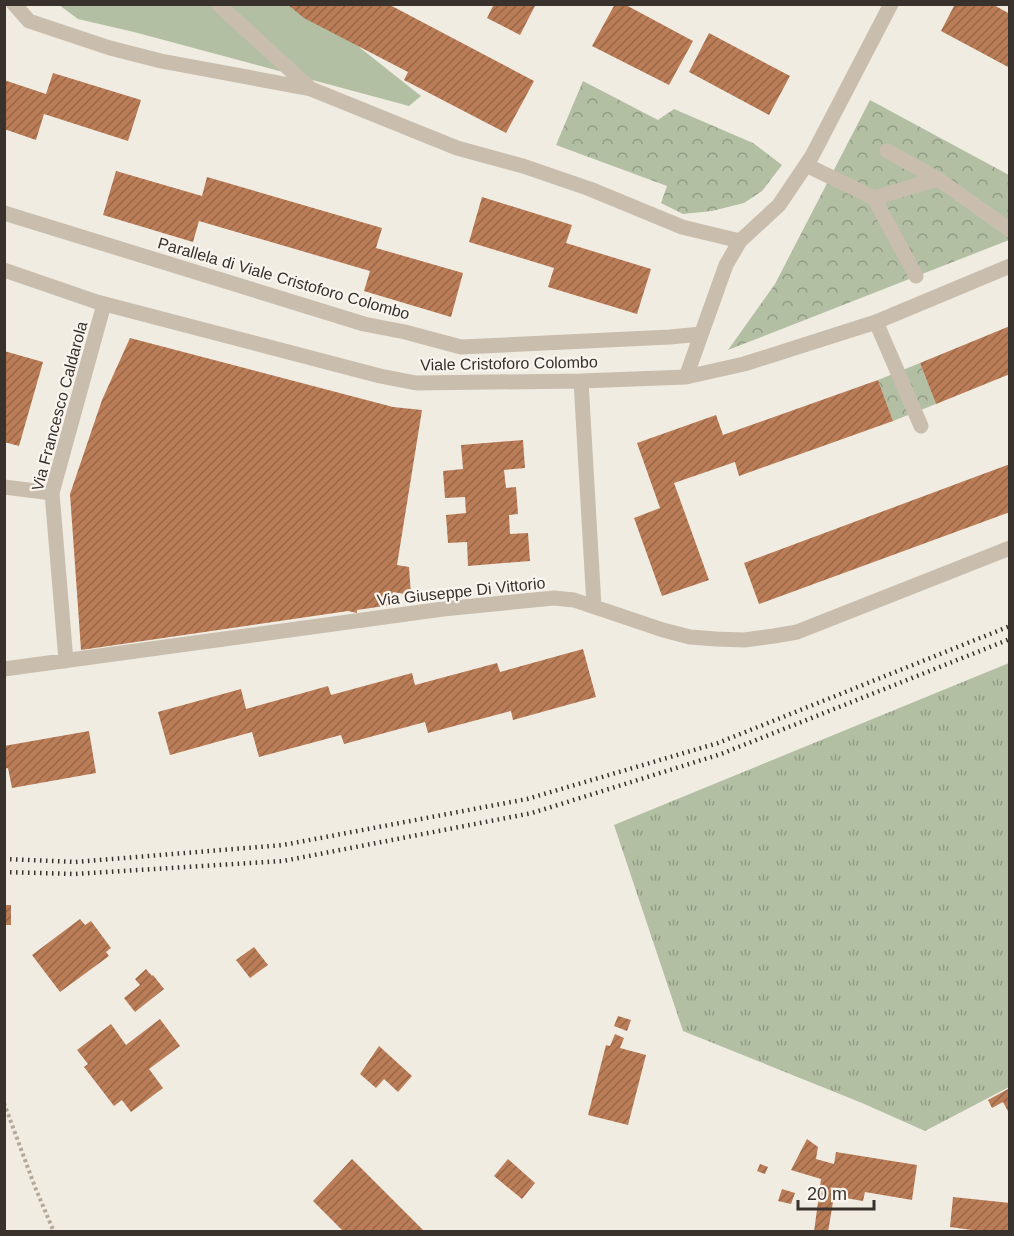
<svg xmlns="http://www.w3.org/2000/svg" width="1014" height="1236" font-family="Arial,sans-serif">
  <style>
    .grass { fill: url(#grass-tufts) }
    .park { fill: url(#park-crowns) }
    .garden { fill: #b2bfa3 }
    .building { fill: url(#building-hatch) }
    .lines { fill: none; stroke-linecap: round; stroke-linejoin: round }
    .path { stroke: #b4a898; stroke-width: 4; stroke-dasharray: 3 3; stroke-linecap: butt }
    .street { stroke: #c9beae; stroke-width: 15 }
    .rail { stroke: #38312c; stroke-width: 4.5; stroke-dasharray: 1.5 4.5; stroke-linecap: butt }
    .labels { text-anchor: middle; stroke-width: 4.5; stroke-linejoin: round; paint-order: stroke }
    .street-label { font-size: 16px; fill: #38312c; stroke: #f9f5ee }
  </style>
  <defs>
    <pattern id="grass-tufts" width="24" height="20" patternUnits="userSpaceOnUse" patternTransform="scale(1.5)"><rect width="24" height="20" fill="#b2bfa3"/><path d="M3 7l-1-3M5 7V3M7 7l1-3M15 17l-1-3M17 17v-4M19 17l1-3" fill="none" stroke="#929c85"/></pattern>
    <pattern id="park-crowns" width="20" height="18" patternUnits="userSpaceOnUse" patternTransform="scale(1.5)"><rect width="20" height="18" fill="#b2bfa3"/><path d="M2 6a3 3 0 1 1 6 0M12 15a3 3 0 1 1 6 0" fill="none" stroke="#929c85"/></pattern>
    <pattern id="building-hatch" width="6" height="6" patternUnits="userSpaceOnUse" patternTransform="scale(1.5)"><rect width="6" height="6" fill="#ba7d57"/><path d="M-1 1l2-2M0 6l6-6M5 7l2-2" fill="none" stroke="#986748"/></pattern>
  </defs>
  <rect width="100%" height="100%" fill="#f1ece2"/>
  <path class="grass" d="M 1009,663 L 1009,1087 L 925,1131 L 862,1103 L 683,1031 L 614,825 Z"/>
  <path class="park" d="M 583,81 L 658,120 L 674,109 L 753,143 L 782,165 L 762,191 L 744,203 L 712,211 L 683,214 L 661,203 L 667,186 L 556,145 Z
    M 870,100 L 1009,175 L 1009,240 L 728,350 L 775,284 Z
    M 920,363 L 936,404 L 893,421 L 878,380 Z"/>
  <path class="garden" d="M 59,5 L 306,5 L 421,96 L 409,106 L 134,32 L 78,19 Z"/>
  <path class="building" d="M 287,4 L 388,4 L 534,81 L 506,133 L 404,80 L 408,72 L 304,18 Z
    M 494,4 L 536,4 L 520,35 L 487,18 Z
    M 615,4 L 624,4 L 693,41 L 669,85 L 592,46 Z
    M 955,4 L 992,4 L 1010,14 L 1010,68 L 941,31 Z
    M 709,33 L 790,76 L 769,115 L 689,72 Z
    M 53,73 L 141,100 L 128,141 L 44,114 L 36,140 L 4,129 L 4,80 L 46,94 Z
    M 116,171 L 202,196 L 207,177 L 382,228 L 376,248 L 463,273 L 451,317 L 364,291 L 370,271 L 199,221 L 193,242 L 103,215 Z
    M 482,197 L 572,225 L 566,243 L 651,269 L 637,314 L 548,287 L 554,268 L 469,242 Z
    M 1010,326 L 1010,374 L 936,404 L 920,363 Z
    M 130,338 L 393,407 L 422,410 L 397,565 L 409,567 L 411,595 L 393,592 L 391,605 L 357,610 L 357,613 L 348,611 L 81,650 L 70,494 L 102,400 Z
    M 4,351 L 43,362 L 19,446 L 4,442 Z
    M 878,380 L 893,421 L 739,476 L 735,462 L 674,483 L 709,580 L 662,596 L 634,518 L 660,508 L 637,443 L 716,415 L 723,435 Z
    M 523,440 L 525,468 L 504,470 L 506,488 L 516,487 L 518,514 L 509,515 L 510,534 L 528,533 L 530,561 L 468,566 L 467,542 L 448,543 L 446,515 L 466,513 L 465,497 L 445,498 L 443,471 L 463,469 L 461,445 Z
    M 1010,464 L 1010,512 L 759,604 L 744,563 Z
    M 583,649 L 596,697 L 513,720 L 511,711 L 428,733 L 425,722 L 344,744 L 341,735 L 259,757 L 252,732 L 170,755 L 158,712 L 241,689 L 246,709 L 328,686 L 331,695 L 412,673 L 415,685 L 497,663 L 500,672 Z
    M 89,731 L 96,773 L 12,788 L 8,768 L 4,769 L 4,746 Z
    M 4,905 L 11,905 L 11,925 L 4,925 Z
    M 80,919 L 85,925 L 91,921 L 111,948 L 106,952 L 109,956 L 60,992 L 32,955 Z
    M 254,947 L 268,965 L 250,978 L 236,960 Z
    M 146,969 L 152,976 L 153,975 L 164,989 L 135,1012 L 124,998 L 140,985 L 135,979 Z
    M 618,1016 L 631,1020 L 627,1031 L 614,1026 Z
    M 160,1019 L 180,1046 L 149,1069 L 163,1088 L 131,1112 L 122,1100 L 114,1106 L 84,1067 L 88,1064 L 77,1050 L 111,1024 L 126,1045 Z
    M 615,1034 L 624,1038 L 620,1048 L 646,1055 L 628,1125 L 588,1115 L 606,1045 L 610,1046 Z
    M 379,1046 L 412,1076 L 398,1092 L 384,1079 L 376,1088 L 360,1074 Z
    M 1010,1088 L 1010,1115 L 1003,1102 L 992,1108 L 988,1100 Z
    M 807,1139 L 818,1147 L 816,1159 L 834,1164 L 836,1152 L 917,1165 L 912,1200 L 865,1192 L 863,1201 L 834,1196 L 828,1232 L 814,1232 L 821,1179 L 791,1170 Z
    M 352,1159 L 425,1232 L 344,1232 L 313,1201 Z
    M 508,1159 L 535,1183 L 522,1199 L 494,1176 Z
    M 760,1164 L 768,1167 L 765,1174 L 757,1171 Z
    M 782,1189 L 795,1193 L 791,1204 L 778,1201 Z
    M 953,1197 L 1010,1203 L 1010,1232 L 986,1232 L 950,1227 Z"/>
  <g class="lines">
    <path class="path" d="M 4,1103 L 35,1187 L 54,1232"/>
    <path class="street" d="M 14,4 L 29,21 L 110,48 L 161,61 L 311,89 L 457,148 L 523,166 L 590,189 L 682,227 L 740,241
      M 218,4 L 311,89
      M 887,151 L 938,179
      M 806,165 L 874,198 L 916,276
      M 874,198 L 938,179 L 1010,230
      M 4,213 L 364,324 L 405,332 L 461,347 L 670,337 L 701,334
      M 4,270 L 97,302 L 380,376 L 416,383 L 581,381 L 686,377 L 744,364 L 876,322 L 1010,266
      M 876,322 L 921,426
      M 686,377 L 726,265 L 740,241 L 779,205 L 812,156 L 891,4
      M 581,381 L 594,606
      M 4,487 L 52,493
      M 66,661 L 52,493 L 104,304
      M 4,669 L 443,609 L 554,598 L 574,600 L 663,630 L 690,637 L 716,639 L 744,640 L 774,636 L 797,632 L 1010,548"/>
    <path class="rail" d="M 4,859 L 75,862 L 283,845 L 527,799 L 718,743 L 1010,626
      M 4,872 L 75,874 L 283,861 L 532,813 L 721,754 L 1010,639"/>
  </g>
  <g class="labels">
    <g class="street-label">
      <text transform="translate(284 278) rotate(16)" y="6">Parallela di Viale Cristoforo Colombo</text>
      <text transform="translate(509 363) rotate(-1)" y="6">Viale Cristoforo Colombo</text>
      <text transform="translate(59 406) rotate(-75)" y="6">Via Francesco Caldarola</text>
      <text transform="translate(461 591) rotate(-6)" y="6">Via Giuseppe Di Vittorio</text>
    </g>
  </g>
  <rect width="1014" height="1236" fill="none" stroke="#38312c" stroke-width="12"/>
  <path d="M798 1200v9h76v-9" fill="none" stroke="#38312c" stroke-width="3"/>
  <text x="807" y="1200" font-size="18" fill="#38312c" stroke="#f9f5ee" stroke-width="4.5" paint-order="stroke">20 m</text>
</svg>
